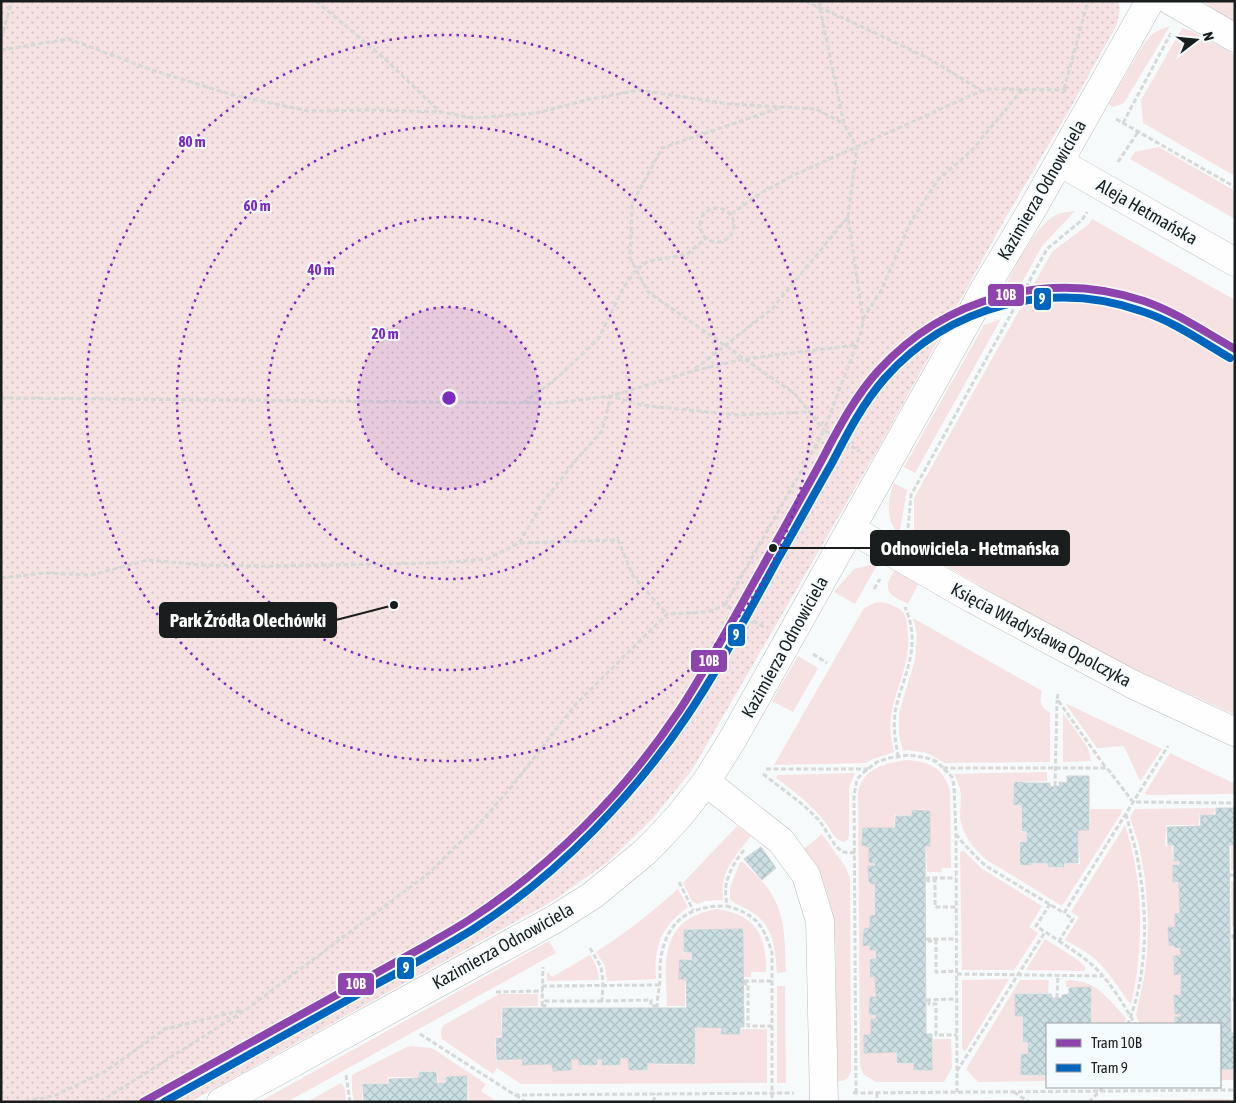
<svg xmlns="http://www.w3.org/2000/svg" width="1236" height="1103" font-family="'Asap Condensed',sans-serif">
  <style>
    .grass { fill: #f6e2e2 }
    .park { fill: url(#park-dots) }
    .building { fill: url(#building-cross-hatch); stroke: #d1d4d5 }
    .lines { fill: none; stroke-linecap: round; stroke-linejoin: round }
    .minor-casing { stroke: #bbbebe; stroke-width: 29 }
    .path { stroke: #d7d8d8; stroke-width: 3; stroke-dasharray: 5 2.5; stroke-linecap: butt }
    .minor { stroke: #fefefe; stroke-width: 28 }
    .tram-1-casing { stroke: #f4fbfd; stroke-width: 11 }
    .tram-2-casing { stroke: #f4fbfd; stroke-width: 11 }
    .tram-1 { stroke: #8e44ad; stroke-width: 8 }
    .tram-2 { stroke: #0065bd; stroke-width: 8 }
    .ring { fill: none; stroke: #7b2cbf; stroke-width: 2.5; stroke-dasharray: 2.5 5 }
    .labels { text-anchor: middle; stroke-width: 4; stroke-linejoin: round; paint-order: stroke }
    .street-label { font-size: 18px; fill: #1a1d1d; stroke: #f4fbfd }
    .centre { fill: #7b2cbf; stroke: #f4fbfd; stroke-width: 2.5 }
    .ring-label { font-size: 15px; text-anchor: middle; font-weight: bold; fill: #7b2cbf; stroke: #f4fbfd; stroke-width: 4; stroke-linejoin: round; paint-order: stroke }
    .leader { fill: none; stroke: #1a1d1d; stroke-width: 2 }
    .callout-dot { fill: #1a1d1d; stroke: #f4fbfd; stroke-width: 2 }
    .callout { fill: #1a1d1d; stroke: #1a1d1d; stroke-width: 2 }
    .callout-label { font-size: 19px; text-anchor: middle; font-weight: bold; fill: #fff }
    .line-badge { stroke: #f4fbfd; stroke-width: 2 }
    .badge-label { font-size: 14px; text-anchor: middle; font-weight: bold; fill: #fff }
  </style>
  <defs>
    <pattern id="park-dots" width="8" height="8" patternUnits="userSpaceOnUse" patternTransform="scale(1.25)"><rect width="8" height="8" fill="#f6e2e2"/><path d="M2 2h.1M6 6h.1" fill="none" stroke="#d2c1c1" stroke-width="1.8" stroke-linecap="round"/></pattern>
    <pattern id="building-cross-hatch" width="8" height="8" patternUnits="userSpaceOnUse" patternTransform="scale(1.25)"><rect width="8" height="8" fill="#cce0e4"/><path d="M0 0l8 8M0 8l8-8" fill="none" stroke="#afc0c3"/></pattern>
  </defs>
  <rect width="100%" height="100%" fill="#f6fafb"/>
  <path class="grass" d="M 1205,1 L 1235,1 L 1235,23 L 1212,9 Z
    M 1170,26 L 1124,103 L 1113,107 L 1109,104 L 1141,48 L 1150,36 L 1159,30 Z
    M 1182,28 L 1192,31 L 1235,55 L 1235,176 L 1143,123 L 1141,100 Z
    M 1159,147 L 1235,191 L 1235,219 L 1130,159 L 1135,152 Z
    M 1075,211 L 1042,246 L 1020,286 L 1002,291 C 1015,269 1034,226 1056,215 C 1062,212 1068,212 1075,211 Z
    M 1092,219 L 1235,300 L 1235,715 L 1117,661 L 1064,634 L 908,544 L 914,532 L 914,498 L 1052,252 L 1089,224 Z
    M 1001,319 L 915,473 L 904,467 L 984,325 Z
    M 894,483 L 907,490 L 899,535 C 886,521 887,500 894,483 Z
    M 870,565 L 877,565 L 855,604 L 834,592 L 854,569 Z
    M 896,569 L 919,583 L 908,604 C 903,601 897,599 893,596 C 883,589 890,576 896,569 Z
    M 882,602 C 889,604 897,606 903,612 C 906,616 907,621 907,626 C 913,661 896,684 891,717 C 889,728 891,740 894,752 L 873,759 L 866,763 L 774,765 L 864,608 L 875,603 Z
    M 913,618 L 1042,691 C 1039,703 1040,706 1050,713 L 1050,762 L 945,763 L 927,753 L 907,750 L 903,751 L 899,735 L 899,713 L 915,660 L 917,634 Z
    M 798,656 L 818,668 L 793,712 L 772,701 Z
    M 1065,703 L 1162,749 L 1140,781 L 1124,746 L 1097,748 Z
    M 1063,713 L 1088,748 L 1091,761 L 1063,762 Z
    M 1170,753 L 1235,784 L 1235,794 L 1147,795 L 1145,793 Z
    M 907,760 C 930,761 944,769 950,791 L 951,868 L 942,868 L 941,872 L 927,872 L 926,847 L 930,846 L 930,810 L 912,809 L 911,815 L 895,815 L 894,828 L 863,828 L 862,845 L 869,847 L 869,862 L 874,863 L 874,865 L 868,866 L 868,884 L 874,884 L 874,915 L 870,915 L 870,928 L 863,929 L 863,946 L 869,946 L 870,950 L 875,950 L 875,958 L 869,958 L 869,977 L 875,977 L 875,997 L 869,997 L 869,1015 L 875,1015 L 875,1018 L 871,1019 L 871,1035 L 864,1035 L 864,1053 L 896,1052 L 896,1064 L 914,1064 L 914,1071 L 932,1070 L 933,1039 L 951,1039 L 952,1067 L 944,1082 L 876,1082 L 863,1074 L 860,1065 L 858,792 C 863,768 886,763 907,760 Z
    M 1047,772 L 1047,781 L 1024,782 L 1023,781 L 1013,781 L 1014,806 L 1021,806 L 1021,832 L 1026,832 L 1026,841 L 1019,841 L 1019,866 L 1030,866 L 1030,864 L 1047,864 L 1048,868 L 1064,868 L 1065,864 L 1080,864 L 1078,830 L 1090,830 L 1090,809 L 1121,809 L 1122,812 L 1062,906 L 987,860 C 974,850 962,834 960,817 C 960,808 962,798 960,789 C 959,784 956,779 954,774 Z
    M 855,773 L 851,782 L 849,788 L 849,835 L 848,839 L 844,842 C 835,840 832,832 828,826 C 813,806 795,792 776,778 L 778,775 L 781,775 Z
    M 1215,808 L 1214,814 L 1199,814 L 1199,825 L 1166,825 L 1165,846 L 1172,846 L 1173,861 L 1179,862 L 1179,864 L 1173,865 L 1173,883 L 1179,883 L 1179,913 L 1175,913 L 1175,926 L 1168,927 L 1168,945 L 1174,945 L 1174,949 L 1180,949 L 1180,956 L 1174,956 L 1173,975 L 1180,975 L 1181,994 L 1174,995 L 1174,1014 L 1180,1014 L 1181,1017 L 1175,1017 L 1175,1024 L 1140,1024 L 1136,1015 L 1144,978 L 1147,955 L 1148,922 L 1147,906 L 1145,878 L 1139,845 L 1130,817 L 1135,809 Z
    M 1125,825 C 1144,883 1144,946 1131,1005 C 1120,990 1110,973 1096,960 C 1087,952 1076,946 1065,940 L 1079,917 L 1071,912 Z
    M 737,826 L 751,836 C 740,850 725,866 723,884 C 722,889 723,894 723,900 L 705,901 L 697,904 L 692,901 L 683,883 Z
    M 822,834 L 845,866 L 850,879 L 851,1071 C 848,1079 846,1081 837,1081 C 837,1052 836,1022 836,992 C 836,940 838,892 804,849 Z
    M 1231,846 L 1235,846 L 1235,870 L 1231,870 Z
    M 963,850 L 981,868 L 1042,906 L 1029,927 L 1038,933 L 1014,970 L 962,970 L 960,853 Z
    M 740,862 L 743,862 C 752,872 764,881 771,893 C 786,916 785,946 786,972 L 777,973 C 775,948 774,925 750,911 C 744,907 735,905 730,899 L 730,888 Z
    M 1231,881 L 1235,881 L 1235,927 L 1232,927 Z
    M 678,889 L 688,907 C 669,921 658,935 656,959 C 655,966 656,973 656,979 L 607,981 L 605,966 L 596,952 C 626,933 652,912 678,889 Z
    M 716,909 C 755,914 767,935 766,972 L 751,972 L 751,977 L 744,977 L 744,929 L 684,929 L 683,953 L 691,953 L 691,959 L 678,960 L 679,979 L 685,979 L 685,1006 L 667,1006 C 665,961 659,920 716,909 Z
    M 1045,939 L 1078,960 L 1086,968 L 1084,971 L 1026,970 Z
    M 549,941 L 556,953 L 287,1102 L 259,1102 Z
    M 590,955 C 596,964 598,970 599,980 L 547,981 L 547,973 L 548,972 L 552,977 Z
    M 1009,979 L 966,1050 L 964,1051 L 962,1048 L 962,980 Z
    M 1020,980 L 1049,980 L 1048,993 L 1015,993 L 1014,1016 L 1022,1017 L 1022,1042 L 1027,1043 L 1027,1053 L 1020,1053 L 1021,1076 L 1047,1076 L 1047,1081 L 978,1082 L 966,1069 Z
    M 1071,980 C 1075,981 1079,981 1083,982 C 1100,986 1115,1006 1126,1018 L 1124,1024 L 1092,1024 L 1092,987 L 1066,987 L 1066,981 Z
    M 777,986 L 785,986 L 786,1083 L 777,1083 Z
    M 499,994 L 538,994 L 538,1006 L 502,1007 L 501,1036 L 495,1037 L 496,1061 L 522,1060 L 522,1065 L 552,1065 L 552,1071 L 571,1071 L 571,1059 L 579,1059 L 579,1066 L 598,1066 L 598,1059 L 601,1059 L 602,1066 L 620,1066 L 620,1059 L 628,1059 L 628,1070 L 647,1071 L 647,1064 L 696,1065 L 696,1028 L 721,1028 L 721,1034 L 741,1034 L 741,1029 L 767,1029 L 767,1083 L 521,1084 L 497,1068 L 493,1074 L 442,1039 C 441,1035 440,1029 444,1025 Z
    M 411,1046 L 431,1048 L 435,1050 L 486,1084 L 481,1091 L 497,1102 L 469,1102 L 468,1076 L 445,1076 L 445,1083 L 438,1083 L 437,1071 L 418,1071 L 418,1077 L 388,1077 L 388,1083 L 363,1083 L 362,1102 L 354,1102 L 352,1091 L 352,1075 L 407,1047 Z
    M 1220,1069 L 1235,1069 L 1235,1080 L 1220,1080 Z
    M 341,1083 L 345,1089 L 346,1102 L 307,1102 Z
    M 1231,1099 L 1231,1102 L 1096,1102 L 1097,1100 Z
    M 1021,1100 L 1023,1102 L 881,1101 Z"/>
  <path class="park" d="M 1,1 L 1118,1 L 1120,9 L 1117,24 L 1071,107 L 1006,217 L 883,440 L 692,770 L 653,818 L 608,862 L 551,902 L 190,1102 L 1,1102 Z"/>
  <path class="building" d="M 1067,776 L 1089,776 L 1089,830 L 1078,830 L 1078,863 L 1064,863 L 1064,867 L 1048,867 L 1048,863 L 1030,863 L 1030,865 L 1020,865 L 1020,842 L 1027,842 L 1027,831 L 1022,831 L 1022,805 L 1014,805 L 1014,782 L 1023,782 L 1023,783 L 1050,783 L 1050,787 L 1060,786 L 1059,782 L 1067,783 Z
    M 1216,808 L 1234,808 L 1235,845 L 1229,845 L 1231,1033 L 1235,1033 L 1235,1069 L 1220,1069 L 1220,1024 L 1175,1024 L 1175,1017 L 1181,1017 L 1181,1014 L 1175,1014 L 1174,995 L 1181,995 L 1181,974 L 1174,975 L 1174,956 L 1181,956 L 1180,948 L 1175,948 L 1174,945 L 1169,945 L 1168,927 L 1175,927 L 1175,914 L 1180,913 L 1179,882 L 1173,882 L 1173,865 L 1180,865 L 1180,861 L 1174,861 L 1174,845 L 1168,845 L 1167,827 L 1201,826 L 1200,815 L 1216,815 Z
    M 912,810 L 930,811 L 930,846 L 925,846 L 926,1034 L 932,1034 L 932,1070 L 914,1070 L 914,1063 L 897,1063 L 897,1052 L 864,1053 L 864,1035 L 871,1035 L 871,1019 L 876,1019 L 876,1015 L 869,1014 L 870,997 L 876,997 L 875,976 L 870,977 L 870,959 L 876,959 L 876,950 L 870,950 L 870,945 L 863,946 L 864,929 L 870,928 L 870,916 L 875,915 L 875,884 L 869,883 L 868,866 L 875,866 L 875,863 L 869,862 L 869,847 L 862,845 L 863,828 L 895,828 L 896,816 L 912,816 Z
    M 761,847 L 776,868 L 762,880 L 744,859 Z
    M 743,929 L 744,1027 L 740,1027 L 740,1034 L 721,1034 L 722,1028 L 695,1027 L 695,1064 L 647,1063 L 647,1070 L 629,1070 L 628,1058 L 620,1058 L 620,1065 L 602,1065 L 602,1059 L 597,1059 L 597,1065 L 579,1065 L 579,1059 L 571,1059 L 571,1070 L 553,1071 L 552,1064 L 522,1065 L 523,1059 L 497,1060 L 496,1038 L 502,1038 L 503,1008 L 687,1008 L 686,979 L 679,979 L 679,960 L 692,960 L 692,952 L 684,952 L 684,930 Z
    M 1091,987 L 1091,1024 L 1047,1024 L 1047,1075 L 1021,1075 L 1021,1054 L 1028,1054 L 1028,1042 L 1023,1042 L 1023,1016 L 1015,1016 L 1015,994 L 1051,994 L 1052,998 L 1062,998 L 1062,995 L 1069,994 L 1069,988 Z
    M 419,1072 L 436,1072 L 437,1084 L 446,1083 L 446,1077 L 467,1076 L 467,1102 L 364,1102 L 363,1084 L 389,1084 L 389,1079 L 419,1078 Z"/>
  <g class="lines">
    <defs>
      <path id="minor" d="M 1171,1 L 1235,38
        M 1059,162 L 1235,262
        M 851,529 L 971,598 L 1132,684 L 1235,732
        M 706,782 L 781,841 L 806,875 L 820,921 L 824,1102
        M 221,1102 L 555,919 L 593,895 L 645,852 L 657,840 L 680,815 L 706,782 L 734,737 L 971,314 L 982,293 L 1033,208 L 1150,1"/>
    </defs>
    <use href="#minor" class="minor-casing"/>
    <path class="path" d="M 316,1 L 385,59 L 440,112
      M 805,1 L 843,18 L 928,58 L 982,91
      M 820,1 L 820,9 L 844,124 L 857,147 L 848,217 L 863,320 L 862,330 L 824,430
      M 1,39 L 12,1
      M 1,50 L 69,39 L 152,70 L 233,95 L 308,111 L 371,110 L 441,112 L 473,118 L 537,113 L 586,100 L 640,90 L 729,104 L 816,109 L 844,124
      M 1064,89 L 1088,1
      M 779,108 L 662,148 L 632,204 L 630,258 L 648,292 L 795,394 L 824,430
      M 1116,119 L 1235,187
      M 1123,123 L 1171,33
      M 1118,162 L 1138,132
      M700 225a17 17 0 1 1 34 0a17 17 0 1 1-34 0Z
      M 731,214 L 761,193 L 794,175 L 974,94 L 990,89 L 1064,90 L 1067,92
      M 863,319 L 882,289 L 910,223 L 938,180 L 972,150 L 1023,89
      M 695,369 L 772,309 L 847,218
      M 1,398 L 555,403 L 611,396 L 693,371 L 744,359 L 856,345
      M 523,403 L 557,378 L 599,338 L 623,288 L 636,270 L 648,261 L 686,255 L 706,238
      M 908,528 L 911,495 L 1047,249 L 1082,220 L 1087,212
      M 520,543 L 618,540 L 633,576 L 667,614
      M 1,578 L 44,573 L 91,575 L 148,560 L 202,565 L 268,566 L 438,563 L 487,559 L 519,543 L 544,501 L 576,460 L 602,431 L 611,396 L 641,405 L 736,415 L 810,412
      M 874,589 L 880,579
      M 764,627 L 725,605 L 819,440 L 824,430 L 860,451
      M 813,654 L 827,663
      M 1058,694 L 1057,699 L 1106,768
      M 898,757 C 896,743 893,728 895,714 C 896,705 899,696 902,687 C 911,659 918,637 905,607
      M 943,768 L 1107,768 L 1133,802 L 1235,803
      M 766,769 L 868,769
      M 763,774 L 802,804 L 819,820 L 835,845 L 842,852 L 855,853
      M 1055,786 L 1057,700
      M 1126,814 C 1129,827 1133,839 1136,851 C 1148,907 1149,970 1128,1024
      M 956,834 C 965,846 975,856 986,866 L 1064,913 L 1168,746
      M 744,850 C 736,859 728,874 726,885 C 725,892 726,899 727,906 C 756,915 763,924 772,953 L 772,1102
      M 1229,875 L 1235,875
      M 925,878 L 956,878
      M 928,878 L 928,881 L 935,880 L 935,907 L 956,907
      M 679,882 L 693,910
      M 1050,904 L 1036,926 L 1059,941 L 1073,919 L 1064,913
      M 1233,934 L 1233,938 L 1235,938
      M 926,939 L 956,939
      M 929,939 L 929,941 L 936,941 L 936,972 L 957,971
      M 1059,941 C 1069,948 1081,955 1091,964 C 1108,978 1124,1005 1135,1024
      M 590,948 L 601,967 L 603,981 L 602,1001 L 651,1000 L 651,1006 L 657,1006
      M 957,974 L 1102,976
      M 744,981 L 772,981
      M 745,981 L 745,984 L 748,984 L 748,1026 L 772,1026
      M 542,986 L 660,985
      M 496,992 L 543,991
      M 1234,997 L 1234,1000 L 1235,1000
      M 1057,998 L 1058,975
      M 926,1000 L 957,999
      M 929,1000 L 929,1004 L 936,1004 L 936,1035 L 957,1035
      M 542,1006 L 545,1006 L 545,1001 L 602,1001
      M 542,1006 L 543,967
      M 657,1008 C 657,999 659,990 660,981 C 660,976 660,970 660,965 C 664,924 686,905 727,906
      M 420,1034 L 515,1095 L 794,1093
      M 957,1071 L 1045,932
      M 346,1075 L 350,1102
      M 1014,1092 L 1029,1102
      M 853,1093 L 1235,1090
      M 856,1093 L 854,796 L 857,779 L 864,772 L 877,762 L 889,758 L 909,755 L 927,758 L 937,762 L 952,777 L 954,786 L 956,833 L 957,1092
      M 877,1093 L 877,1102
      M 516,1095 L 525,1102
      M 25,1102 L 56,1095 L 106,1071 L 165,1029 L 243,1010
      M 100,1102 L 247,1009 L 429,873 L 456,846 L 473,831 L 513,785 L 575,705 L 667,614 L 708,612 L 725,605
      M 653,1102 L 656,1094
      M 1089,1102 L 1100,1091 L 1102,1087"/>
    <use href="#minor" class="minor"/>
    <defs>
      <path id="tram-1" d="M 143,1102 L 425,946 C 440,937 455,929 469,920 C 552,866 624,793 679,711 C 699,681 716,649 734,618 C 760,571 786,525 812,478 C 832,442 850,402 878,371 C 945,297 1049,269 1144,301 C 1176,312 1205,332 1235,349"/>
      <path id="tram-2" d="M 164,1102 C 227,1067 290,1032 353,997 C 393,975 433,954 472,930 C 516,902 558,867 594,830 C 628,795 658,759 685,719 C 720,668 749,611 779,557 C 797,526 814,494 832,463 C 847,434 863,403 885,378 C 949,306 1050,279 1141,311 C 1173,321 1201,341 1230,358"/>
    </defs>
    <use href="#tram-1" class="tram-1-casing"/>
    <use href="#tram-2" class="tram-2-casing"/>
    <use href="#tram-1" class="tram-1"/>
    <use href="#tram-2" class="tram-2"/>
  </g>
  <circle cx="449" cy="398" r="91" fill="#7b2cbf" fill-opacity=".12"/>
  <g class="ring">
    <circle cx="449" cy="398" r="91"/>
    <circle cx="449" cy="398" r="181"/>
    <circle cx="449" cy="398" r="272"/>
    <circle cx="449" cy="398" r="363"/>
  </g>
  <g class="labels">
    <g class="street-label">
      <text transform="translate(1042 190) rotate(-60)" y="6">Kazimierza Odnowiciela</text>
      <text transform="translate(1147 212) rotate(30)" y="6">Aleja Hetmańska</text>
      <text transform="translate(1041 635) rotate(28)" y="6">Księcia Władysława Opolczyka</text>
      <text transform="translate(785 647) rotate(-61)" y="6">Kazimierza Odnowiciela</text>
      <text transform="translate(503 946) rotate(-29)" y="6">Kazimierza Odnowiciela</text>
    </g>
  </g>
  <circle cx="449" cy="398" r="8" class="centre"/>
  <g class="ring-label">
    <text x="192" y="147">80 m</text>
    <text x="257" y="211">60 m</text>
    <text x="321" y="275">40 m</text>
    <text x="385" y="339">20 m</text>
  </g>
  <path class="leader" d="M773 548L871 548M394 605L336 620"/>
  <g class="callout-dot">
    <circle cx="773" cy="548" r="5"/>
    <circle cx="394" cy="605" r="5"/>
  </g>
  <g class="callout">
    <rect x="871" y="531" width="198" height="34" rx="5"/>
    <rect x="160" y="603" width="176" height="34" rx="5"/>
  </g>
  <g class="callout-label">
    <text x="970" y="555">Odnowiciela - Hetmańska</text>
    <text x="248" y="627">Park Źródła Olechówki</text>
  </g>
  <g class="line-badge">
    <rect x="987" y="283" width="38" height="24" rx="5" fill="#8e44ad"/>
    <rect x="1033" y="287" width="19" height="24" rx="5" fill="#0065bd"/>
    <rect x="727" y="623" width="19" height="24" rx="5" fill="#0065bd"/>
    <rect x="690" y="649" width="38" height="24" rx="5" fill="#8e44ad"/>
    <rect x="396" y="956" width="19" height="24" rx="5" fill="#0065bd"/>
    <rect x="337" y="972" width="38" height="24" rx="5" fill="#8e44ad"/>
  </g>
  <g class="badge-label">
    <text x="1006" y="300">10B</text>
    <text x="1042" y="304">9</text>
    <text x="736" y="640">9</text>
    <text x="709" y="666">10B</text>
    <text x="406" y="973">9</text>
    <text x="356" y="989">10B</text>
  </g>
  <rect width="1236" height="1103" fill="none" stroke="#1a1d1d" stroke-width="5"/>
  <rect x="1046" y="1023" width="175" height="65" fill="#f4fbfd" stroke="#9da2a3"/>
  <rect x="1056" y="1039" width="25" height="8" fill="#8e44ad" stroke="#9da2a3"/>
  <text x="1091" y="1048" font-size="15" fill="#1a1d1d">Tram 10B</text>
  <rect x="1056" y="1064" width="25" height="8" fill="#0065bd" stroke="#9da2a3"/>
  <text x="1091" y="1073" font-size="15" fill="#1a1d1d">Tram 9</text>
  <g transform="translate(1196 40) rotate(74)" stroke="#f4fbfd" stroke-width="4" paint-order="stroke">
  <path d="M0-4L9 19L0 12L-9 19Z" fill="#1a1d1d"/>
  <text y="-8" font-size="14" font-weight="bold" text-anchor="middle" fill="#1a1d1d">N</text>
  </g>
</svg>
